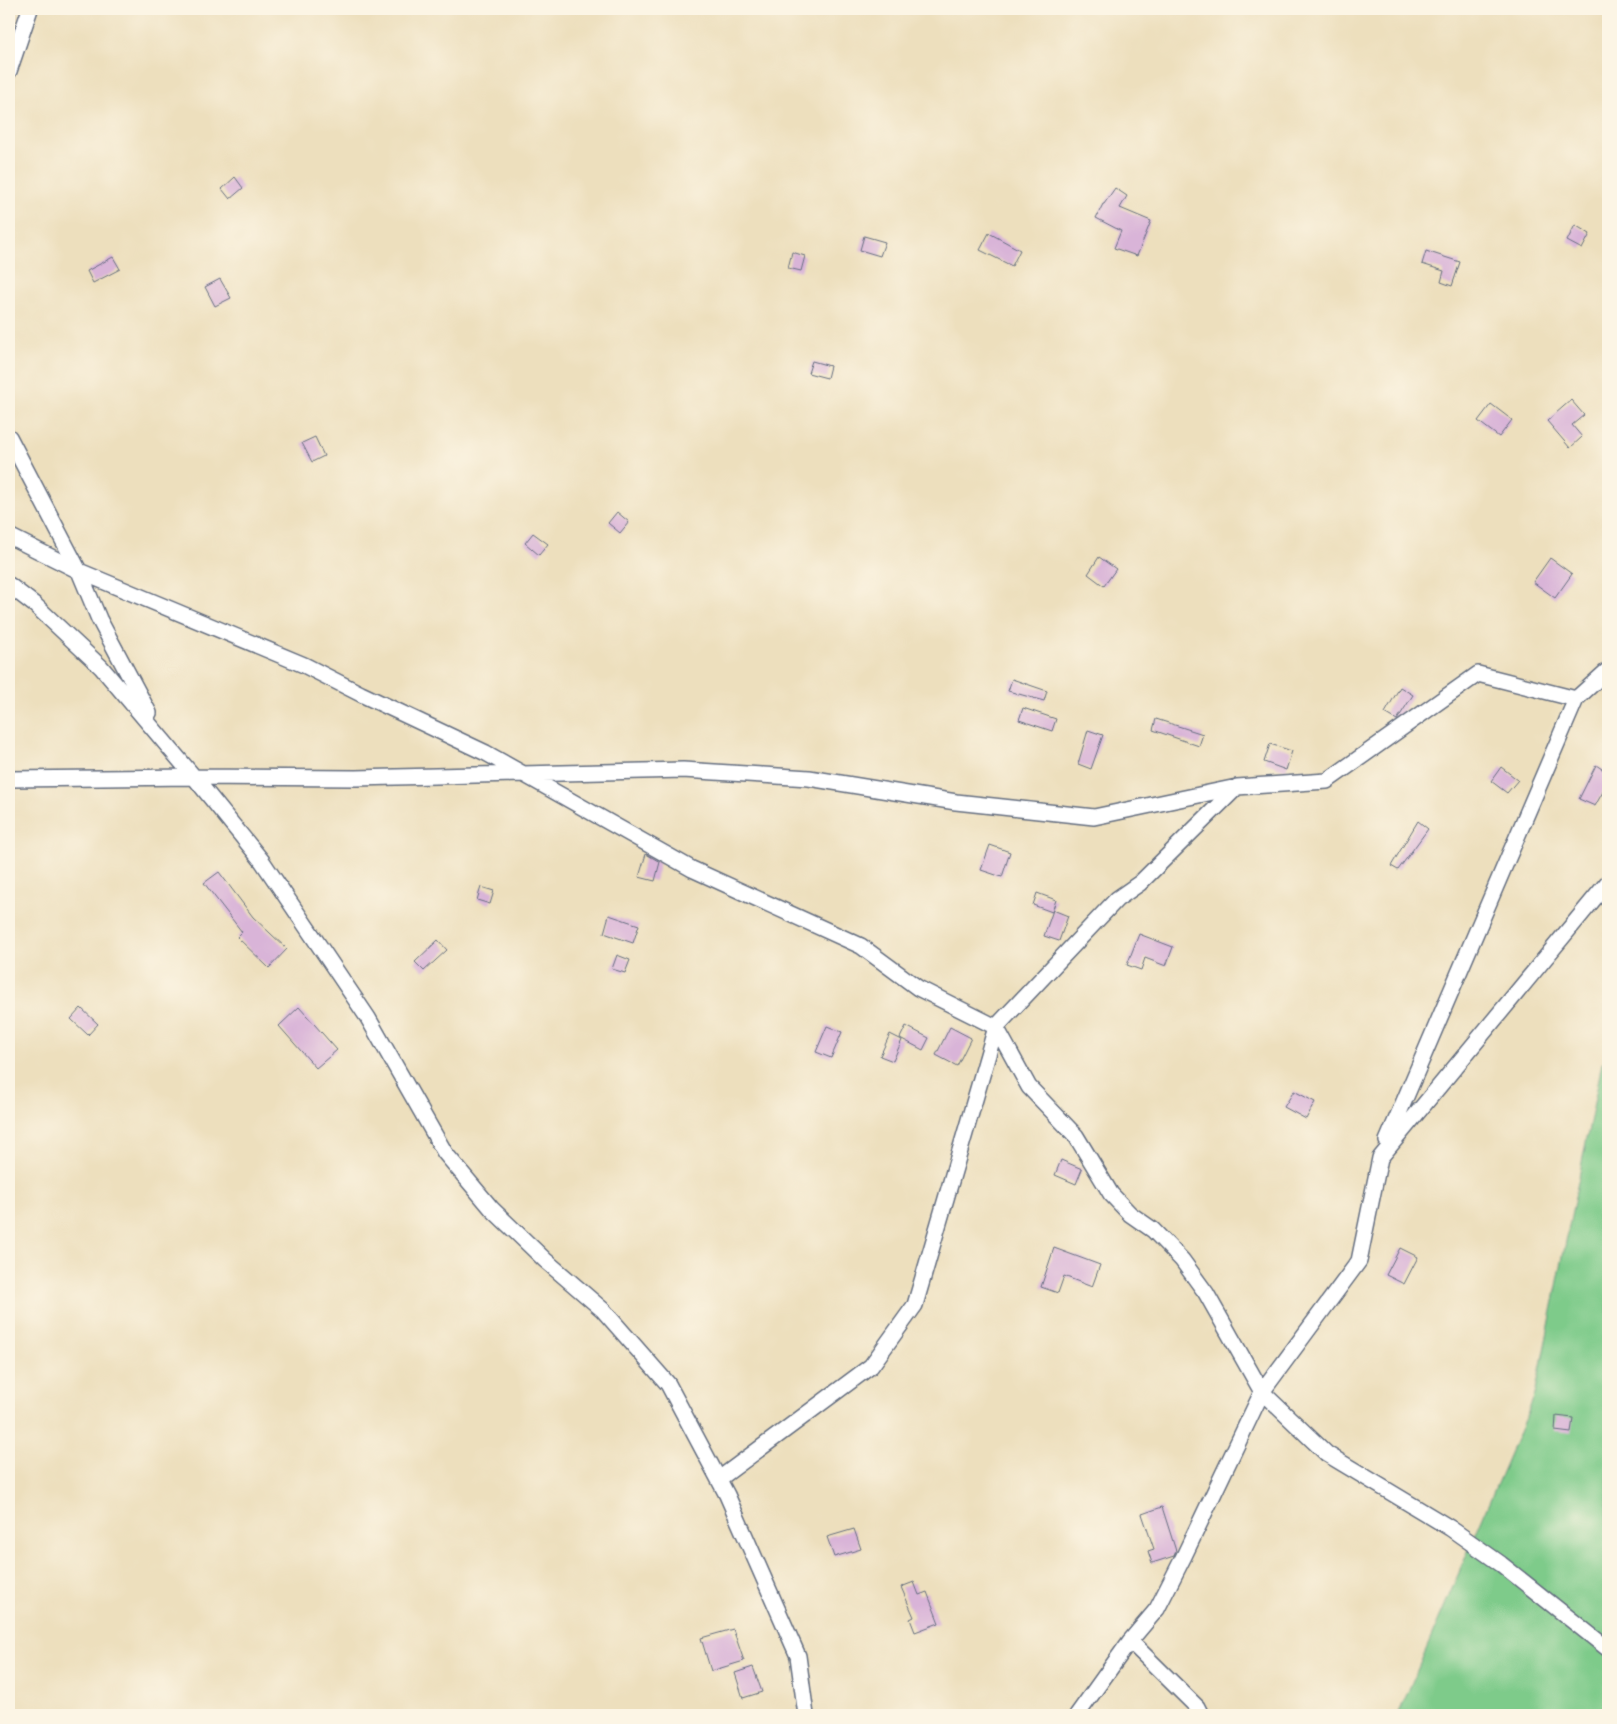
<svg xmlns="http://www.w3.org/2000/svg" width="1617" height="1724" font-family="'Indie Flower',sans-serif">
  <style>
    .green { fill: #7ecb8a; stroke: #4c7d74 }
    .building { fill: #d9b4d8 }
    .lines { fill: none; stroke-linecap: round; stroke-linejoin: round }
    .street-casing { stroke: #646d7f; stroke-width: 18 }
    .street { stroke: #fff; stroke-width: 15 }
  </style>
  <rect width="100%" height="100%" fill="#fcf5e5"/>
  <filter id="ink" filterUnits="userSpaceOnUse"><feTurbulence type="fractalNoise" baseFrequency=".02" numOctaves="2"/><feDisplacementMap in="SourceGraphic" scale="10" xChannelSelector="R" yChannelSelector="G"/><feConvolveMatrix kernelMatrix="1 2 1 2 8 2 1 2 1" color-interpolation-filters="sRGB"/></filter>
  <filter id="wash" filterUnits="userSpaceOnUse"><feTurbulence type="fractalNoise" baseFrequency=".0096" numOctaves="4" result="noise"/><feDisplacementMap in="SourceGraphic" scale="20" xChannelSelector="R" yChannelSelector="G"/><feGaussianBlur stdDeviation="1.12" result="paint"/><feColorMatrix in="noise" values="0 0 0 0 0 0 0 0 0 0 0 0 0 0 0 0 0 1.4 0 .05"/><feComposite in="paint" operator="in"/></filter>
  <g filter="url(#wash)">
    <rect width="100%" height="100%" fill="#eddfbd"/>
    <path class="green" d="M 1608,1056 L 1608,1715 L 1398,1715 L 1535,1395 L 1602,1063 Z"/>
    <g id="blocks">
      <path class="building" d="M 235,177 L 243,188 L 230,199 L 222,189 Z
        M 1115,188 L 1127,196 L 1120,208 L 1151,221 L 1137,256 L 1114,248 L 1121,231 L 1096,218 L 1103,204 L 1104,204 Z
        M 1575,225 L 1590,234 L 1582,249 L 1567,241 Z
        M 989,233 L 1020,250 L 1012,266 L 980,250 Z
        M 864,236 L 885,242 L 880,256 L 860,250 Z
        M 1426,251 L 1460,262 L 1452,286 L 1441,282 L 1444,271 L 1422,264 Z
        M 792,252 L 805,256 L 801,271 L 788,268 Z
        M 113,257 L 120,269 L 93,283 L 87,271 Z
        M 220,279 L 231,298 L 215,306 L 205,287 Z
        M 812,361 L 830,366 L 827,378 L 808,373 Z
        M 1571,400 L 1584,415 L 1572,425 L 1582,437 L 1570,448 L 1547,421 Z
        M 1491,404 L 1512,420 L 1499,437 L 1478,421 Z
        M 315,437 L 324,456 L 312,462 L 302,443 Z
        M 617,512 L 629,522 L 620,533 L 608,523 Z
        M 533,533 L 548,544 L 539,555 L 525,543 Z
        M 1099,557 L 1116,569 L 1104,586 L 1088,574 Z
        M 1550,558 L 1572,574 L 1555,598 L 1533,582 Z
        M 1012,679 L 1047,691 L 1044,701 L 1008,691 Z
        M 1400,687 L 1413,695 L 1397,720 L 1385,713 Z
        M 1023,708 L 1056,719 L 1052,731 L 1019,720 Z
        M 1156,719 L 1203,734 L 1199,746 L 1153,730 Z
        M 1088,730 L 1103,735 L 1091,769 L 1078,764 Z
        M 1270,744 L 1292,751 L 1286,770 L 1264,762 Z
        M 1596,765 L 1608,773 L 1608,783 L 1595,806 L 1579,799 Z
        M 1501,767 L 1518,780 L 1507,793 L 1491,781 Z
        M 1418,821 L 1428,829 L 1398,870 L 1391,866 Z
        M 990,845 L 1010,852 L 1002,877 L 981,870 Z
        M 646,854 L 660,862 L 655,881 L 639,877 Z
        M 219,872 L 253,917 L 287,949 L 269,968 L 237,937 L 242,932 L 204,883 Z
        M 481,887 L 494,891 L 490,904 L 477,900 Z
        M 1037,893 L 1056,900 L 1052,912 L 1033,905 Z
        M 1053,910 L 1068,916 L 1059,941 L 1044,936 Z
        M 609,915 L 639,925 L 633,943 L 604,933 Z
        M 1139,934 L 1173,947 L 1166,966 L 1145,958 L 1141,970 L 1127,965 Z
        M 438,940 L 447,950 L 424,971 L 415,962 Z
        M 617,955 L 630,960 L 625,973 L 612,969 Z
        M 299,1007 L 337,1050 L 316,1068 L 279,1026 Z
        M 81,1008 L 98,1024 L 88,1035 L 71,1019 Z
        M 827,1026 L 842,1032 L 831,1058 L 816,1052 Z
        M 906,1026 L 929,1038 L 923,1050 L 900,1038 Z
        M 950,1027 L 971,1038 L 957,1066 L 936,1055 Z
        M 890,1034 L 902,1040 L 893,1061 L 880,1056 Z
        M 1294,1091 L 1315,1102 L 1306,1119 L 1284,1107 Z
        M 1061,1160 L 1082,1169 L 1076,1184 L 1055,1175 Z
        M 1054,1248 L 1100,1265 L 1092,1287 L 1064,1276 L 1058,1293 L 1041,1287 Z
        M 1400,1248 L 1418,1257 L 1404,1284 L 1386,1275 Z
        M 1556,1416 L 1573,1418 L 1571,1433 L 1555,1431 Z
        M 1162,1507 L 1176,1551 L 1174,1556 L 1152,1563 L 1148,1551 L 1154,1549 L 1142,1514 Z
        M 854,1529 L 861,1549 L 834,1557 L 827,1537 Z
        M 914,1582 L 919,1595 L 927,1592 L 939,1623 L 915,1632 L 910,1619 L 914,1617 L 901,1587 Z
        M 733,1629 L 744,1661 L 711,1671 L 701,1638 Z
        M 753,1667 L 762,1692 L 743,1698 L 735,1673 Z"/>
    </g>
  </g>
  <g filter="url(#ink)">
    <use href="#blocks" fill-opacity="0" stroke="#646d7f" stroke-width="1"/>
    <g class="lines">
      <defs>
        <path id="street" d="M 9,71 L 30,9
          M 9,437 L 79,571 L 99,619 L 149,713
          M 9,536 L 79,571 L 304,665 L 361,694 L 486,753 L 692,869 L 861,946 L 918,988 L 996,1027 L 1029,1087 L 1076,1136 L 1111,1194 L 1130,1214 L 1153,1230 L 1182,1260 L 1206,1293 L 1262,1392 L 1327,1454 L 1450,1528 L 1501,1564 L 1608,1649
          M 9,585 L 35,605 L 101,667 L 194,777 L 262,861 L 368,1018 L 445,1153 L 492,1209 L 545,1260 L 603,1310 L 668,1384 L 727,1495 L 798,1656 L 806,1715
          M 9,779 L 194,777 L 356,778 L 683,770 L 809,778 L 956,802 L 1094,817 L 1237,787 L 1327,781 L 1478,674 L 1576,699
          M 1387,1141 L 1576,699 L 1608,670
          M 719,1479 L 871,1366 L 915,1305 L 996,1027 L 1117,899 L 1140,883 L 1237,787
          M 1130,1641 L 1197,1707 L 1201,1715
          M 1077,1715 L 1130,1641 L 1157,1609 L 1184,1556 L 1262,1392 L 1359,1261 L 1380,1158 L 1608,882"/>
      </defs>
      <use href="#street" class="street-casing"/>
      <use href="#street" class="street"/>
    </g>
  </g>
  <rect width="1617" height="1724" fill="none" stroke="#fcf5e5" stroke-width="30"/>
</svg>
